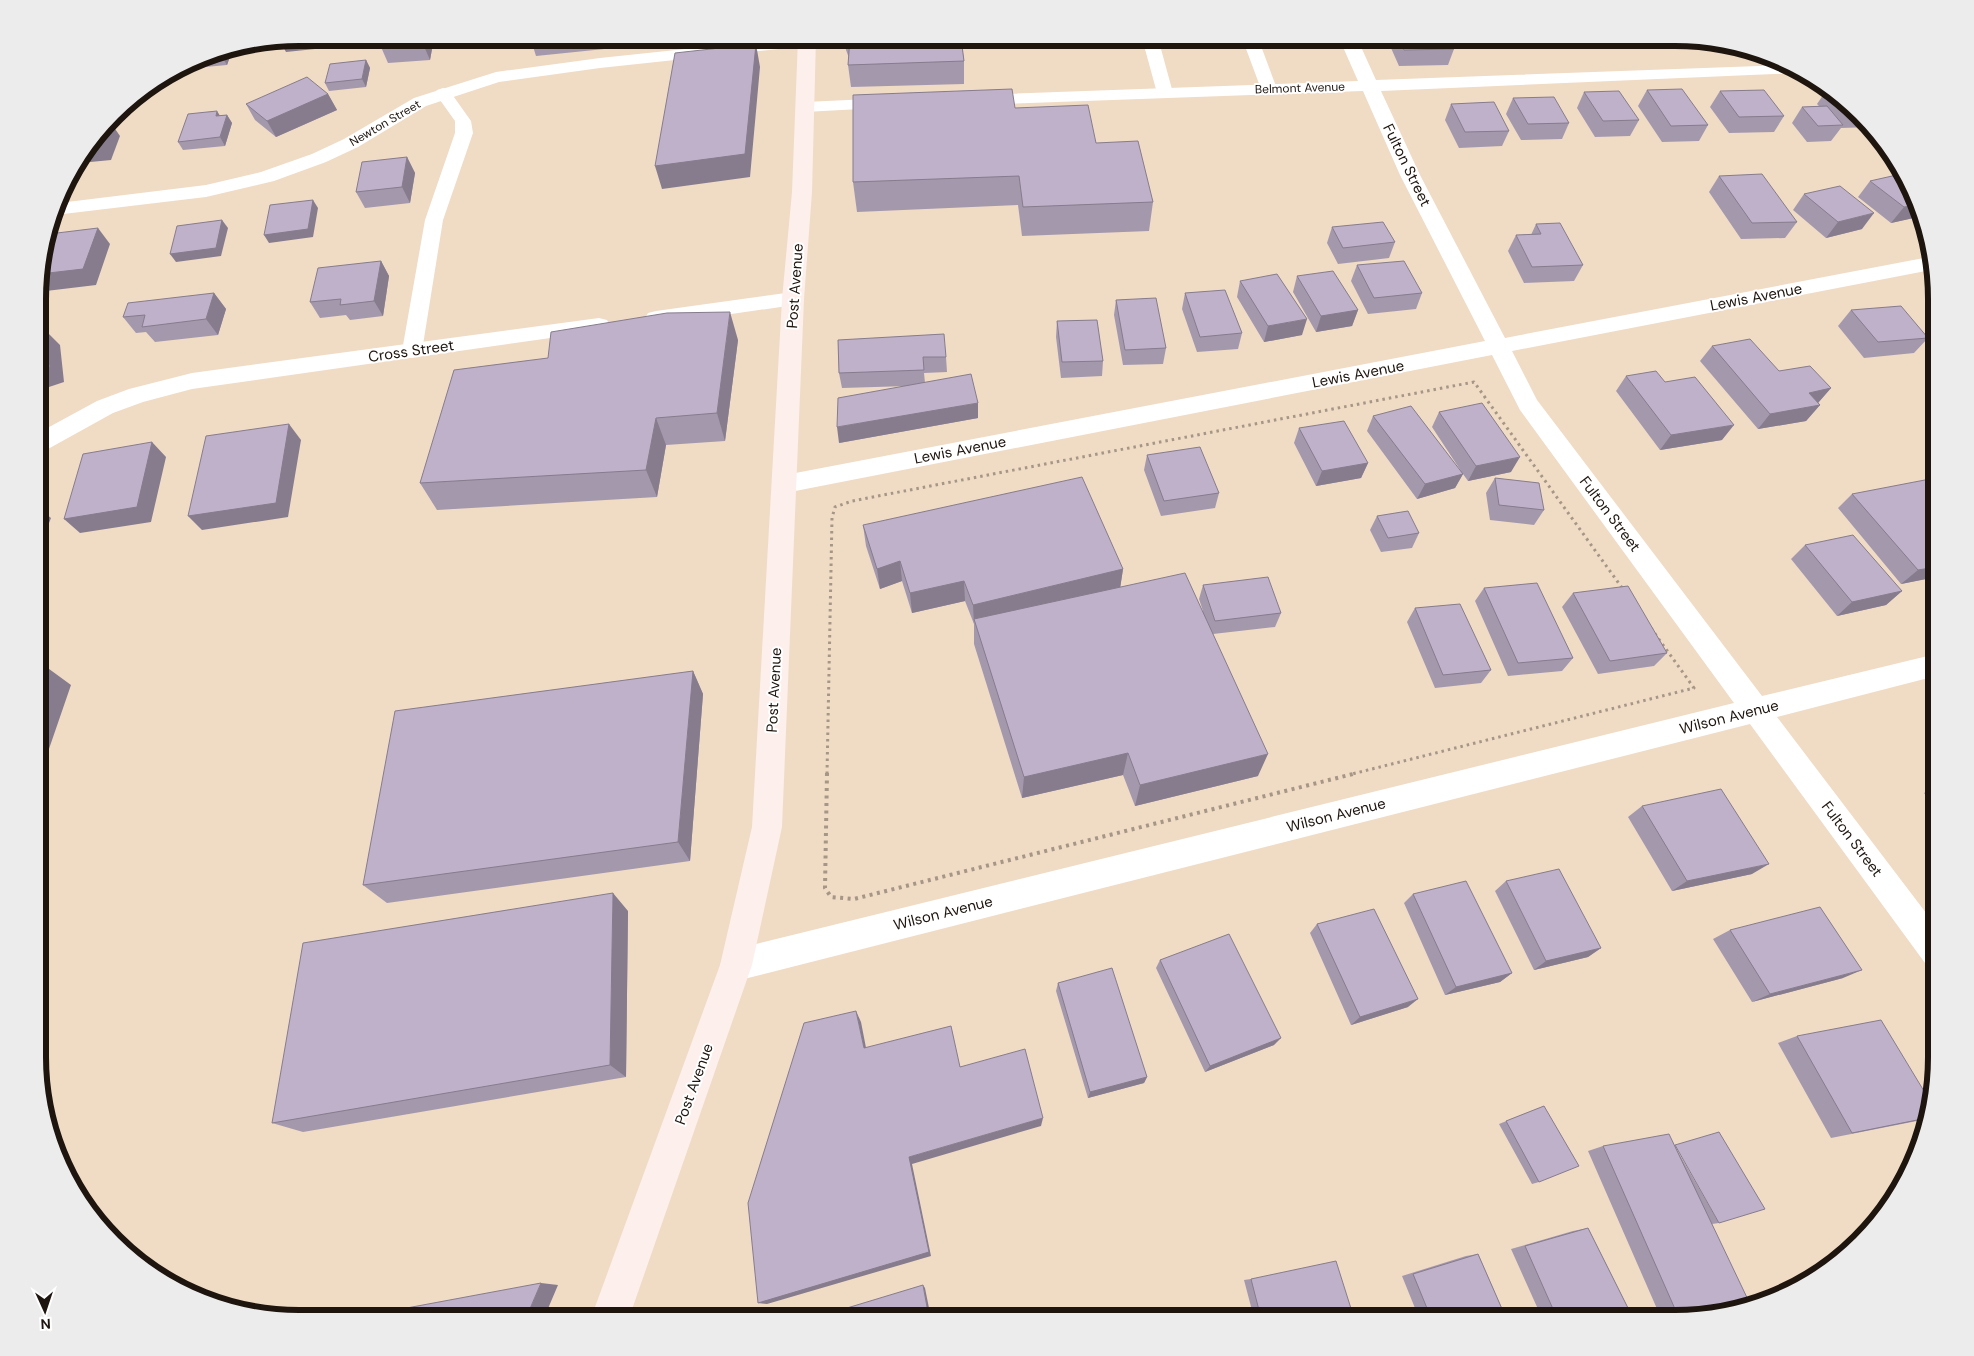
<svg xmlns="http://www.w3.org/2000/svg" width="1974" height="1356" font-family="'DM Sans',sans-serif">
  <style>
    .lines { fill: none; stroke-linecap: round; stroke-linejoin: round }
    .path-far1 { stroke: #a69685; stroke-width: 3; stroke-dasharray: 2.5 4; stroke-linecap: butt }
    .path { stroke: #a69685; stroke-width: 4; stroke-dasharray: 3 4.5; stroke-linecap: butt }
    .service { fill: #fff; fill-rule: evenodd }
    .minor { fill: #fff; fill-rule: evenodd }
    .secondary { fill: #fdefeb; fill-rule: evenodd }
    .wall { fill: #a498ad }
    .shaded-wall { fill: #867c8d }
    .building { fill: #bfb1c9; stroke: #867c8d }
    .labels { text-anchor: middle; stroke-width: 4; stroke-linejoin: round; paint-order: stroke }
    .far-street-label { font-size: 12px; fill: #1d150e; stroke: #fff }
    .street-label { font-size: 15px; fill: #1d150e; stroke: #fff }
    .rim { fill: none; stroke: #1d150e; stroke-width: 6 }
  </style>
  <rect width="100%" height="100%" fill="#f0dbc5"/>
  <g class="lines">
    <path class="path-far1" d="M 827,774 L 832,518 L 835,507 L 852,501 L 1474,382 L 1694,688 L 1352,774"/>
    <path class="path" d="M 827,773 L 825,888 L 831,897 L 854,899 L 1357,773"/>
    <path class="service" d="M 1142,38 L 1158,38 L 1173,93 L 1171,96 L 1159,96 L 1157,93 Z
      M 1242,38 L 1258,38 L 1277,89 L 1275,92 L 1263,92 L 1261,89 Z
      M 443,88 L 449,90 L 471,121 L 473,133 L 443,220 L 422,351 L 419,356 L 412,358 L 405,356 L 402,351 L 425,220 L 455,133 L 455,121 L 435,93 L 437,90 Z"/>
    <path class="minor" d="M 789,38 L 813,38 L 816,41 L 813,45 L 807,46 L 600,68 L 499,82 L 426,106 L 358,147 L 326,162 L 274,181 L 206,197 L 55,215 L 59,203 L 206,185 L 261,172 L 312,154 L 344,139 L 414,98 L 496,72 L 600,58 Z
      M 1339,38 L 1357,38 L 1376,80 L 1785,65 L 1800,73 L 1381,91 L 1420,175 L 1505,338 L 1929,257 L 1931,270 L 1512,351 L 1537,400 L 1762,696 L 1936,654 L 1936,676 L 1777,717 L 1936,926 L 1936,968 L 1925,963 L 1750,724 L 736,981 L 725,976 L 720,965 L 725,954 L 736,949 L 1734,703 L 1520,410 L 1492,355 L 785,493 L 776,490 L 773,484 L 776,478 L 785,475 L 1485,341 L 1400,175 L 1363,91 L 977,105 L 971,104 L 968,100 L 971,96 L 977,95 L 1358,81 Z
      M 891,98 L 897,99 L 900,103 L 897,107 L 805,112 L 799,111 L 796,107 L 799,103 L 805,102 Z
      M 793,292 L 801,294 L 804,299 L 801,304 L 656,325 L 648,323 L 645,318 L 648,313 L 656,311 Z
      M 599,318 L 607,320 L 610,325 L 607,330 L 192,389 L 143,402 L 113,413 L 48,449 L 40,452 L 40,432 L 97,401 L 129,389 L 192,373 Z"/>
    <path class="secondary" d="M 798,38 L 816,38 L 812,192 L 804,299 L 782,827 L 752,965 L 629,1318 L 591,1318 L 720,965 L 752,827 L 782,299 L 792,192 Z"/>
  </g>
  <path class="wall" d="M 434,38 L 430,60 L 388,63 L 381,47 Z
    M 520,38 L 712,38 L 536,56 L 531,40 L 522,42 Z
    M 844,38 L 969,38 L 969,45 L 962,45 L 964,61 L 964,84 L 851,87 L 848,65 L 849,58 L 846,50 Z
    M 1394,38 L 1448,38 L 1454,49 L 1448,65 L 1399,66 L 1391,48 Z
    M 1531,38 L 1586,38 L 1582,47 L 1537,48 Z
    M 1597,38 L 1636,38 L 1635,40 L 1599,41 Z
    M 232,51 L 227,65 L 183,69 L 182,68 L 199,57 Z
    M 366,60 L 370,68 L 366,87 L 329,91 L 325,83 Z
    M 1828,88 L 1834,91 L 1872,127 L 1841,128 L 1831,141 L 1807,142 L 1792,123 L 1802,107 L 1819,106 L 1817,104 Z
    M 1647,90 L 1708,125 L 1699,141 L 1662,142 L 1638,106 Z
    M 1720,91 L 1784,116 L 1774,132 L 1729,133 L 1710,107 Z
    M 1584,92 L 1639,120 L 1630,136 L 1595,137 L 1577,108 Z
    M 328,94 L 337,110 L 276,137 L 255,120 L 246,104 Z
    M 1513,98 L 1569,123 L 1562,139 L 1521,140 L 1506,114 Z
    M 1451,104 L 1509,131 L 1502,146 L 1459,148 L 1445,120 Z
    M 1015,108 L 1096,143 L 1153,202 L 1149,231 L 1022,236 L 1018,205 L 857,212 L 853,182 Z
    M 227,115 L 232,123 L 225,146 L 183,150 L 178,142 L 220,116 Z
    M 407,157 L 415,173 L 410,203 L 365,208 L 356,192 Z
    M 1719,176 L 1797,222 L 1785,238 L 1741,239 L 1709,192 Z
    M 1870,181 L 1918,217 L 1891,223 L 1858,197 Z
    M 1804,194 L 1862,229 L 1826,238 L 1793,210 Z
    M 1536,224 L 1583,265 L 1574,281 L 1524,283 L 1508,251 L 1516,235 L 1531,235 Z
    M 1332,227 L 1395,242 L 1389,258 L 1338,264 L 1327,243 Z
    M 381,261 L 389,276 L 383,316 L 350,320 L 346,315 L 320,318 L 310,302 Z
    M 1357,265 L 1422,293 L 1416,309 L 1368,314 L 1351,281 Z
    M 1297,276 L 1358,310 L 1352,326 L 1316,332 L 1293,292 Z
    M 1240,281 L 1302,335 L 1264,342 L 1237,297 Z
    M 214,293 L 226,309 L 218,335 L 155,342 L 146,332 L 136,333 L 123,317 Z
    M 1185,293 L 1242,333 L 1238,349 L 1197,352 L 1182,309 Z
    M 1116,300 L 1166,348 L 1163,364 L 1123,365 L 1114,315 Z
    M 1936,308 L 1936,316 L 1932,312 Z
    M 1851,310 L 1928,338 L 1914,353 L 1864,358 L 1838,326 Z
    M 1057,321 L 1103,361 L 1102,376 L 1061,378 L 1056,337 Z
    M 738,340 L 725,441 L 666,445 L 657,497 L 437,510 L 420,483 Z
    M 838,340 L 946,357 L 947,372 L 924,373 L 925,383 L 978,418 L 839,443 L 908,386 L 842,388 L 839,373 Z
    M 1712,346 L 1779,371 L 1831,388 L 1818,403 L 1820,405 L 1806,421 L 1758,429 L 1700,361 Z
    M 1626,376 L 1665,382 L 1722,440 L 1660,450 L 1616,391 Z
    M 1439,412 L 1511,472 L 1468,481 L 1463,474 L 1455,488 L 1417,499 L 1367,431 L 1373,416 L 1461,471 L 1432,427 Z
    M 1299,428 L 1368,463 L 1361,478 L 1316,486 L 1294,443 Z
    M 1147,455 L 1219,493 L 1215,508 L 1161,516 L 1144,470 Z
    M 1495,478 L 1544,510 L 1534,525 L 1490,520 L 1486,493 Z
    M 1852,494 L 1936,577 L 1901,584 L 1838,508 Z
    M 1377,516 L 1419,533 L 1412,548 L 1381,552 L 1370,530 Z
    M 863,525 L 1123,569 L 1120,588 L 1203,611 L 1199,599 L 1203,585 L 1281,613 L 1275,627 L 1213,634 L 1258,776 L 1135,806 L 1123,775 L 1022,798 L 974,644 L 974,624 L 965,601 L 912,613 L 902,581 L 880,589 L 866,546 Z
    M 1805,545 L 1902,591 L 1886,605 L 1837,616 L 1791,559 Z
    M 1484,588 L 1573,658 L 1562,671 L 1508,676 L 1475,601 Z
    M 1573,593 L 1667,653 L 1654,666 L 1598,674 L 1562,607 Z
    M 1415,608 L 1491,670 L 1481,683 L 1435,688 L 1407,622 Z
    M 693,671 L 703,694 L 690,861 L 387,903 L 363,885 Z
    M 1936,786 L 1936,808 L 1924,793 Z
    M 1642,806 L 1752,874 L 1672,891 L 1628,817 Z
    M 1506,881 L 1601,948 L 1588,957 L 1534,970 L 1495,891 Z
    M 1413,894 L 1512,973 L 1500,982 L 1445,995 L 1404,903 Z
    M 628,911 L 626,1077 L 303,1132 L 272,1123 Z
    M 1317,924 L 1408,1007 L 1351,1025 L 1310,933 Z
    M 1730,930 L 1843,978 L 1752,1002 L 1713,939 Z
    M 1160,960 L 1274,1045 L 1205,1072 L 1156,968 Z
    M 1058,983 L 1147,1077 L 1144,1083 L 1088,1098 L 1056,991 Z
    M 1797,1036 L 1930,1101 L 1927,1119 L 1831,1138 L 1778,1043 Z
    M 1544,1106 L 1539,1182 L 1532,1184 L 1499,1124 Z
    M 1674,1145 L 1719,1223 L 1712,1224 L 1742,1310 L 1675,1318 L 1661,1318 L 1588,1151 L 1603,1146 Z
    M 1588,1228 L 1633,1318 L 1542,1318 L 1511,1249 L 1573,1231 Z
    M 1478,1254 L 1506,1318 L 1419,1318 L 1402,1276 L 1466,1256 Z
    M 1251,1279 L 1354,1318 L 1254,1318 L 1244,1280 Z"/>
  <path class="shaded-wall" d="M 299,38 L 346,38 L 344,46 L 286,52 L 280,41 Z
    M 424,38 L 434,38 L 430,60 L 423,44 Z
    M 520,38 L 530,38 L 531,40 L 522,42 Z
    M 756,44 L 760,67 L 750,177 L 662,189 L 655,166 Z
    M 232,51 L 227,65 L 220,53 Z
    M 366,60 L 370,68 L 366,87 L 362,79 Z
    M 328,94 L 337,110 L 276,137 L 267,121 Z
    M 217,111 L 222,119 L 216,116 Z
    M 227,115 L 232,123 L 225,146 L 220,137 Z
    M 111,123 L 120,136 L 111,160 L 80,163 Z
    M 407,157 L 415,173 L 410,203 L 402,187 Z
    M 313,200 L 318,208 L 313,237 L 269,243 L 264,235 Z
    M 1915,205 L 1918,217 L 1891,223 L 1904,207 Z
    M 1874,213 L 1862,229 L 1826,238 L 1838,222 Z
    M 222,220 L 228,228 L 221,256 L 176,262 L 170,254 Z
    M 98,228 L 110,244 L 96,285 L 46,291 L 40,284 L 40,274 Z
    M 381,261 L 389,276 L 383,316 L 374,301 Z
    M 214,293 L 226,309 L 218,335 L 206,319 Z
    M 1358,310 L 1352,326 L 1316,332 L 1321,316 Z
    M 730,312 L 738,340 L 725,441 L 717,413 Z
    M 1307,319 L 1302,335 L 1264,342 L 1268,326 Z
    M 45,330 L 60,345 L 64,382 L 40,390 L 40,370 Z
    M 1831,388 L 1817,404 L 1809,393 Z
    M 978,403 L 978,418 L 839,443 L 837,427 Z
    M 1820,405 L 1806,421 L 1758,429 L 1770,414 Z
    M 656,418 L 666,445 L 657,497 L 646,470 Z
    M 289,424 L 301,440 L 288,517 L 202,530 L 188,516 Z
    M 1734,425 L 1722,440 L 1660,450 L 1671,435 Z
    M 152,442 L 166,457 L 151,522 L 80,533 L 64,519 Z
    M 1520,457 L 1511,472 L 1468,481 L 1476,466 Z
    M 1368,463 L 1361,478 L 1316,486 L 1322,471 Z
    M 1463,474 L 1455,488 L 1417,499 L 1425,484 Z
    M 40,509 L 51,518 L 40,546 Z
    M 1936,521 L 1936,532 L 1930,522 Z
    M 900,561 L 902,581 L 880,589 L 877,569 Z
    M 1936,567 L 1936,577 L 1901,584 L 1918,570 Z
    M 1123,569 L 1120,589 L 974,619 L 974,624 L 973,605 Z
    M 964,581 L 965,601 L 912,613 L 910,593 Z
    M 1902,591 L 1886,605 L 1837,616 L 1852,602 Z
    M 45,666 L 71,685 L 40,775 L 40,681 Z
    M 693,671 L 703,694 L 690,861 L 678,842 Z
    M 1128,753 L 1123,775 L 1022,798 L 1024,777 Z
    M 1268,754 L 1258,776 L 1135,806 L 1140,785 Z
    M 1769,864 L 1752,874 L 1672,891 L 1687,881 Z
    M 613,893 L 628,911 L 626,1077 L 610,1065 Z
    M 1601,948 L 1588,957 L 1534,970 L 1546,961 Z
    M 1862,970 L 1843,978 L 1752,1002 L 1770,994 Z
    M 1512,973 L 1500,982 L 1445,995 L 1456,987 Z
    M 1418,999 L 1408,1007 L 1351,1025 L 1360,1017 Z
    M 856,1011 L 861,1022 L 868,1058 L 864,1048 Z
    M 1281,1038 L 1274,1045 L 1205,1072 L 1210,1066 Z
    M 1147,1077 L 1144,1083 L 1088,1098 L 1090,1092 Z
    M 1043,1118 L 1041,1126 L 912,1164 L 931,1256 L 767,1304 L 758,1303 L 909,1157 Z
    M 541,1283 L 558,1285 L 544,1318 L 526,1318 Z
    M 923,1285 L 925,1288 L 931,1318 L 929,1318 Z"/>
  <path class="building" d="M 383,38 L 424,38 L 423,44 L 381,47 Z
    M 850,38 L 961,38 L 964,61 L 848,65 Z
    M 1398,38 L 1448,38 L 1454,49 L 1404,50 Z
    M 756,44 L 745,154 L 655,166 L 675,53 Z
    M 366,60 L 362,79 L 325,83 L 330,64 Z
    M 307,77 L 328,94 L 267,121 L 246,104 Z
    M 1828,88 L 1834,91 L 1856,112 L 1848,112 Z
    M 1012,89 L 1015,108 L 1088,105 L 1096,143 L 1138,141 L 1153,202 L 1023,207 L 1019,176 L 853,182 L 853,95 Z
    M 1682,89 L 1708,125 L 1671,126 L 1647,90 Z
    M 1764,90 L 1784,116 L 1739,117 L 1720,91 Z
    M 1619,91 L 1639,120 L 1603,121 L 1584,92 Z
    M 1554,97 L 1569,123 L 1528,124 L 1513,98 Z
    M 1494,102 L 1509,131 L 1465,132 L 1451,104 Z
    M 1827,106 L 1843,125 L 1818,126 L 1802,107 Z
    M 217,111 L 216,116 L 227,115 L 220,137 L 178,142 L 188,114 Z
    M 104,131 L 100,144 L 94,144 Z
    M 407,157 L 402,187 L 356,192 L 362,162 Z
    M 1762,174 L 1797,222 L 1752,223 L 1719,176 Z
    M 1901,174 L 1905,176 L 1909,183 L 1915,205 L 1904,207 L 1870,181 Z
    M 1840,186 L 1874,213 L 1838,222 L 1804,194 Z
    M 313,200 L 308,229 L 264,235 L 270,205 Z
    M 222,220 L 216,248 L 170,254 L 177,226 Z
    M 1383,222 L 1395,242 L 1343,248 L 1332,227 Z
    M 1560,223 L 1583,265 L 1532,267 L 1516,235 L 1541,234 L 1536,224 Z
    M 98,228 L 83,269 L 40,274 L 40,265 L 49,234 Z
    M 381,261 L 374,301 L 340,305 L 341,299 L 310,302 L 318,268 Z
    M 1404,261 L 1422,293 L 1374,298 L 1357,265 Z
    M 1333,271 L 1358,310 L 1321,316 L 1297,276 Z
    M 1277,274 L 1307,319 L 1268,326 L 1240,281 Z
    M 1225,290 L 1242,333 L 1200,337 L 1185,293 Z
    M 214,293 L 206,319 L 142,327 L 145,315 L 123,317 L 128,303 Z
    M 1156,298 L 1166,348 L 1125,350 L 1116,300 Z
    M 1901,306 L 1928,338 L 1878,342 L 1851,310 Z
    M 730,312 L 717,413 L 656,418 L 646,470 L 420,483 L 454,370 L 548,358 L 551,332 L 667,313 Z
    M 1097,320 L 1103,361 L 1062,362 L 1057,321 Z
    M 45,330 L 50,367 L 40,370 L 40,332 Z
    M 944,334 L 946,357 L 923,357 L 924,370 L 839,373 L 838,340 Z
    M 1750,339 L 1779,371 L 1810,366 L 1831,388 L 1809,393 L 1820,405 L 1770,414 L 1712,346 Z
    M 1656,371 L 1665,382 L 1695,377 L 1734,425 L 1671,435 L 1626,376 Z
    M 971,374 L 978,403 L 837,427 L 838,398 Z
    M 1482,403 L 1520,457 L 1476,466 L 1439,412 Z
    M 1411,406 L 1463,474 L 1425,484 L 1373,416 Z
    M 1344,421 L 1368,463 L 1322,471 L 1299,428 Z
    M 289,424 L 276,503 L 188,516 L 206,436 Z
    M 152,442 L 137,507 L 64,519 L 83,454 Z
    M 1200,447 L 1219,493 L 1164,501 L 1147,455 Z
    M 1082,477 L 1123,569 L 973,605 L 964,581 L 910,593 L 900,561 L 877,569 L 863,525 Z
    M 1495,478 L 1539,483 L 1544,510 L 1499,505 Z
    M 1930,479 L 1936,486 L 1936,521 L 1930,522 L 1936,529 L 1936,567 L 1918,570 L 1852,494 Z
    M 1408,511 L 1419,533 L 1388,538 L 1377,516 Z
    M 1853,535 L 1902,591 L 1852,602 L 1805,545 Z
    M 1185,573 L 1268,754 L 1140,785 L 1128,753 L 1024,777 L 974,619 Z
    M 1268,577 L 1281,613 L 1215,621 L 1203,585 Z
    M 1537,583 L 1573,658 L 1518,663 L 1484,588 Z
    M 1628,586 L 1667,653 L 1610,661 L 1573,593 Z
    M 1460,604 L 1491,670 L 1443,675 L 1415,608 Z
    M 45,666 L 40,681 L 40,667 Z
    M 693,671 L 678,842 L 363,885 L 395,711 Z
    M 1721,789 L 1769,864 L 1687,881 L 1642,806 Z
    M 1559,869 L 1601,948 L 1546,961 L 1506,881 Z
    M 1466,881 L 1512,973 L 1456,987 L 1413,894 Z
    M 613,893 L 610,1065 L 272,1123 L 303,943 Z
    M 1820,907 L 1862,970 L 1770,994 L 1730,930 Z
    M 1374,909 L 1418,999 L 1360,1017 L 1317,924 Z
    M 1229,934 L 1281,1038 L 1210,1066 L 1160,960 Z
    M 1112,968 L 1147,1077 L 1090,1092 L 1058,983 Z
    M 856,1011 L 864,1048 L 951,1026 L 960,1067 L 1025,1049 L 1043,1118 L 909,1157 L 929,1252 L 758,1303 L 748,1203 L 804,1023 Z
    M 1881,1020 L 1930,1101 L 1927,1118 L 1852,1133 L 1797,1036 Z
    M 1544,1106 L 1579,1166 L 1539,1182 L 1506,1121 Z
    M 1719,1132 L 1765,1209 L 1719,1223 L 1675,1145 Z
    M 1669,1134 L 1751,1306 L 1742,1310 L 1679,1318 L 1603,1146 Z
    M 1588,1228 L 1633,1318 L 1557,1318 L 1525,1246 Z
    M 1478,1254 L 1506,1318 L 1431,1318 L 1413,1274 Z
    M 1336,1261 L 1354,1318 L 1261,1318 L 1251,1279 Z
    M 541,1283 L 526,1318 L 353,1318 Z
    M 923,1285 L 929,1318 L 814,1318 Z"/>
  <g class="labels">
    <g class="far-street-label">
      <text transform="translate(1300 88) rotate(-2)" y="4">Belmont Avenue</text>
      <text transform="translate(385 123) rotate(-30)" y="4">Newton Street</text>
    </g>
    <g class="street-label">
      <text transform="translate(1407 165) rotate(64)" y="5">Fulton Street</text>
      <text transform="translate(795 286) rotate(-86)" y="5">Post Avenue</text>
      <text transform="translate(1756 297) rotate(-11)" y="5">Lewis Avenue</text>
      <text transform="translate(411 351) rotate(-8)" y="5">Cross Street</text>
      <text transform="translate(1358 374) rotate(-11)" y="5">Lewis Avenue</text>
      <text transform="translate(960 450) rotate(-11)" y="5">Lewis Avenue</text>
      <text transform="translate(1610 514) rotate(53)" y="5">Fulton Street</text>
      <text transform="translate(774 690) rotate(-87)" y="5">Post Avenue</text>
      <text transform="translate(1729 717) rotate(-14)" y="5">Wilson Avenue</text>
      <text transform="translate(1336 815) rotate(-14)" y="5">Wilson Avenue</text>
      <text transform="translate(1852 839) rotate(53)" y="5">Fulton Street</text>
      <text transform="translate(943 913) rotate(-14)" y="5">Wilson Avenue</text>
      <text transform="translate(694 1084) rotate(-70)" y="5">Post Avenue</text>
    </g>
  </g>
  <path d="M0 0H1974V1356H0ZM299 46H1675A253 253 0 0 1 1928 299V1057A253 253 0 0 1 1675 1310H299A253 253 0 0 1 46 1057V299A253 253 0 0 1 299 46Z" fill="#edecec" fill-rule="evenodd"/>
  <path class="rim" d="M299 46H1675A253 253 0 0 1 1928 299V1057A253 253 0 0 1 1675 1310H299A253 253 0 0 1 46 1057V299A253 253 0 0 1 299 46Z"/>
  <g transform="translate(45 1311) rotate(177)" stroke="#ffffff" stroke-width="4" paint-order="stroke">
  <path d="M0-4L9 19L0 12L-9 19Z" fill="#1d150e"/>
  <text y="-8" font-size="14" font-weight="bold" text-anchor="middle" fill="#1d150e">N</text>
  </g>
</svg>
